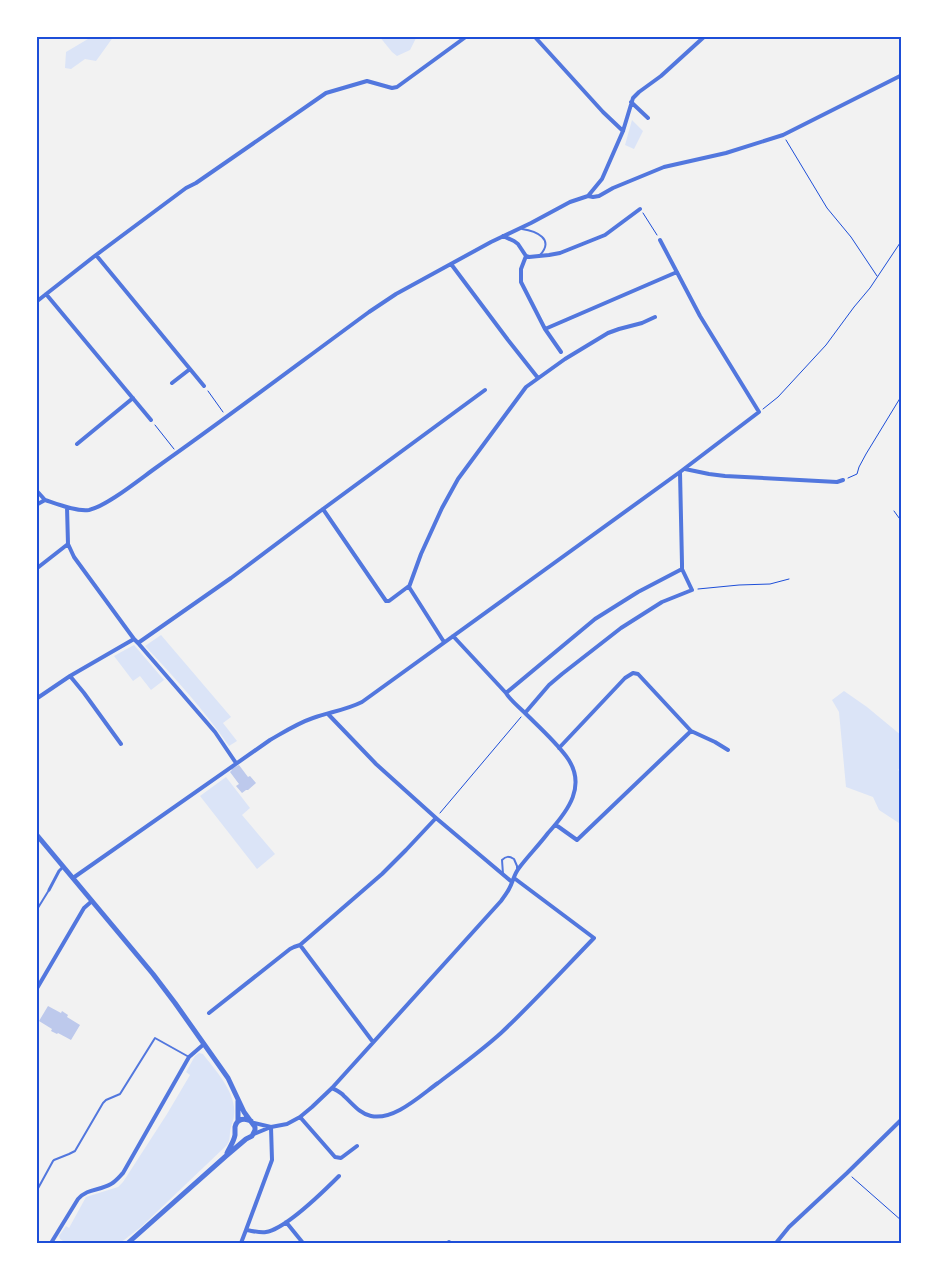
<svg xmlns="http://www.w3.org/2000/svg" width="938" height="1279" font-family="'Public Sans',sans-serif">
  <style>
    .green { fill: #dbe4f7 }
    .building { fill: #bdc9ec }
    .lines { fill: none; stroke-linecap: round; stroke-linejoin: round }
    .path { stroke: #1d4ed8; stroke-width: 1 }
    .service { stroke: #5277de; stroke-width: 2 }
    .pedestrian { stroke: #5277de; stroke-width: 3 }
    .minor { stroke: #5277de; stroke-width: 4 }
    .tertiary { stroke: #5277de; stroke-width: 5 }
    .neatline { fill: none; stroke: #1d4ed8; stroke-width: 2 }
  </style>
  <rect width="100%" height="100%" fill="#f2f2f2"/>
  <path class="green" d="M 93,36 L 114,36 L 96,61 L 85,59 L 71,69 L 65,68 L 66,52 Z
    M 379,36 L 417,36 L 410,50 L 397,56 L 392,52 Z
    M 632,120 L 643,131 L 634,149 L 625,145 Z
    M 161,635 L 231,717 L 223,723 L 237,741 L 229,746 C 204,710 175,678 145,646 Z
    M 134,645 L 164,680 L 151,690 L 140,676 L 133,681 L 114,656 Z
    M 844,691 L 867,707 L 902,736 L 902,763 L 898,770 L 902,773 L 902,825 L 879,810 L 873,797 L 846,787 L 839,712 L 832,700 Z
    M 226,777 L 250,808 L 242,815 L 275,854 L 257,869 L 200,796 Z
    M 199,1053 L 203,1054 C 215,1070 237,1093 234,1115 C 234,1119 232,1123 231,1127 C 229,1134 231,1139 227,1145 L 141,1227 L 120,1243 L 62,1243 L 63,1241 L 60,1239 L 59,1236 L 66,1226 L 69,1228 L 86,1197 L 118,1187 L 123,1182 L 167,1114 L 190,1075 L 186,1072 L 195,1056 Z"/>
  <path class="building" d="M 239,765 L 248,777 L 250,776 L 256,783 L 248,790 L 246,790 L 242,793 L 236,786 L 239,784 L 230,772 L 232,770 L 231,769 Z
    M 48,1006 L 61,1013 L 62,1011 L 68,1015 L 67,1017 L 80,1025 L 71,1040 L 58,1033 L 57,1034 L 51,1031 L 52,1029 L 39,1021 Z"/>
  <g class="lines">
    <path class="path" d="M 786,140 L 827,208 L 851,237 L 877,276
      M 643,213 L 657,235
      M 208,391 L 223,412
      M 763,409 L 778,397 L 826,345 L 854,307 L 870,288 L 902,240
      M 155,425 L 174,449
      M 848,478 L 857,474 L 859,467 L 866,454 L 902,395
      M 894,511 L 902,522
      M 698,589 L 739,585 L 770,584 L 789,579
      M 440,813 L 521,717
      M 852,1177 L 902,1221"/>
    <path class="service" d="M 522,229 C 536,231 555,239 540,255
      M 503,874 L 502,860 C 506,856 509,856 514,859 L 517,866 L 517,868
      M 36,911 L 49,890
      M 36,1192 L 53,1161 L 54,1160 L 69,1154 L 75,1151 L 103,1103 L 106,1100 L 120,1094 L 155,1038 L 189,1057"/>
    <path class="pedestrian" d="M 49,890 L 59,871 L 63,867"/>
    <path class="minor" d="M 534,36 L 603,112 L 623,131
      M 631,102 L 648,118
      M 588,196 L 602,179 L 623,131 L 633,98 L 639,92 L 661,76 L 705,36
      M 503,236 L 514,241 L 518,244 L 526,256 L 529,257 L 549,255 L 560,253 L 605,235 L 640,209
      M 96,255 L 204,386
      M 526,256 L 521,269 L 521,282 L 545,329 L 561,352
      M 451,264 L 508,340 L 538,378
      M 46,294 L 151,420
      M 36,302 L 96,255 L 186,188 L 196,183 L 326,93 L 367,81 L 392,88 L 397,87 L 467,36
      M 545,329 L 677,272
      M 172,383 L 190,369
      M 77,444 L 133,398
      M 685,469 L 709,474 L 725,476 L 837,482 L 843,480
      M 36,490 L 45,500
      M 36,505 L 45,500 C 57,504 77,512 89,510 C 107,506 140,479 157,467 C 228,417 298,364 369,312 L 396,294 L 491,242 L 531,223 L 570,202 L 588,196 L 593,197 L 599,196 L 613,188 L 664,167 L 726,153 L 783,135 L 902,75
      M 67,507 L 68,544 L 74,557 L 134,639 L 138,643 L 215,732 L 236,763
      M 323,509 L 386,601 L 389,601 L 409,586
      M 36,569 L 68,544
      M 444,642 L 409,587 L 421,554 L 442,508 L 458,479 L 526,387 L 565,359 L 608,333 L 619,329 L 642,323 L 655,317
      M 138,643 L 231,578 L 323,509 L 485,390
      M 70,676 L 84,693 L 121,744
      M 506,693 L 595,619 L 638,592 L 682,569
      M 36,699 L 70,676 L 134,639
      M 525,713 L 549,685 L 562,674 L 621,628 L 662,602 L 692,590 L 682,569 L 682,564 L 680,472
      M 328,714 L 376,764 L 436,818 L 512,882
      M 559,748 L 625,678 L 633,673 L 638,674 L 691,731
      M 556,825 L 577,840 L 691,731 L 715,742 L 728,750
      M 73,878 L 270,740 C 284,732 298,723 313,718 C 330,712 346,710 362,702 L 680,472 L 759,412 L 700,316 L 660,240
      M 300,945 L 373,1042
      M 36,990 L 84,908 L 92,901
      M 209,1013 L 290,949 L 294,947 L 300,945 L 382,874 L 406,850 L 436,818
      M 332,1088 C 336,1090 341,1092 344,1096 C 352,1103 360,1114 371,1116 C 394,1121 421,1095 438,1083 C 459,1067 481,1051 501,1033 C 533,1003 563,970 594,938 L 514,878
      M 300,1117 L 335,1157 L 341,1158 L 357,1146
      M 254,1123 L 271,1127
      M 254,1134 L 271,1127 L 287,1124 L 300,1117 L 312,1107 L 332,1088 L 501,901 C 504,897 507,893 509,889 C 513,882 514,874 519,868 C 528,856 539,845 548,833 C 568,811 588,785 566,756 C 554,740 538,726 524,712 C 518,706 510,700 506,693 L 453,636
      M 286,1222 L 303,1243
      M 246,1230 C 253,1231 260,1233 266,1232 C 286,1229 324,1191 339,1176
      M 51,1243 L 78,1199 C 88,1188 99,1191 111,1184 C 116,1181 119,1177 123,1173 L 189,1057 L 204,1044
      M 241,1243 L 246,1230 L 272,1160 L 271,1127
      M 449,1243 L 449,1242
      M 776,1243 L 789,1227 L 847,1173 L 902,1119"/>
    <path class="tertiary" d="M 36,834 L 153,974 L 175,1003 L 228,1078 L 244,1112 L 255,1127 L 255,1130 L 252,1136 L 246,1139 L 226,1156 L 128,1243
      M 238,1101 L 238,1121
      M 227,1153 C 230,1147 234,1141 235,1135 C 235,1133 235,1128 235,1127 C 237,1118 245,1118 251,1121"/>
  </g>
  <rect width="938" height="1279" fill="none" stroke="#ffffff" stroke-width="75"/>
  <rect x="38" y="38" width="862" height="1204" class="neatline"/>
</svg>
